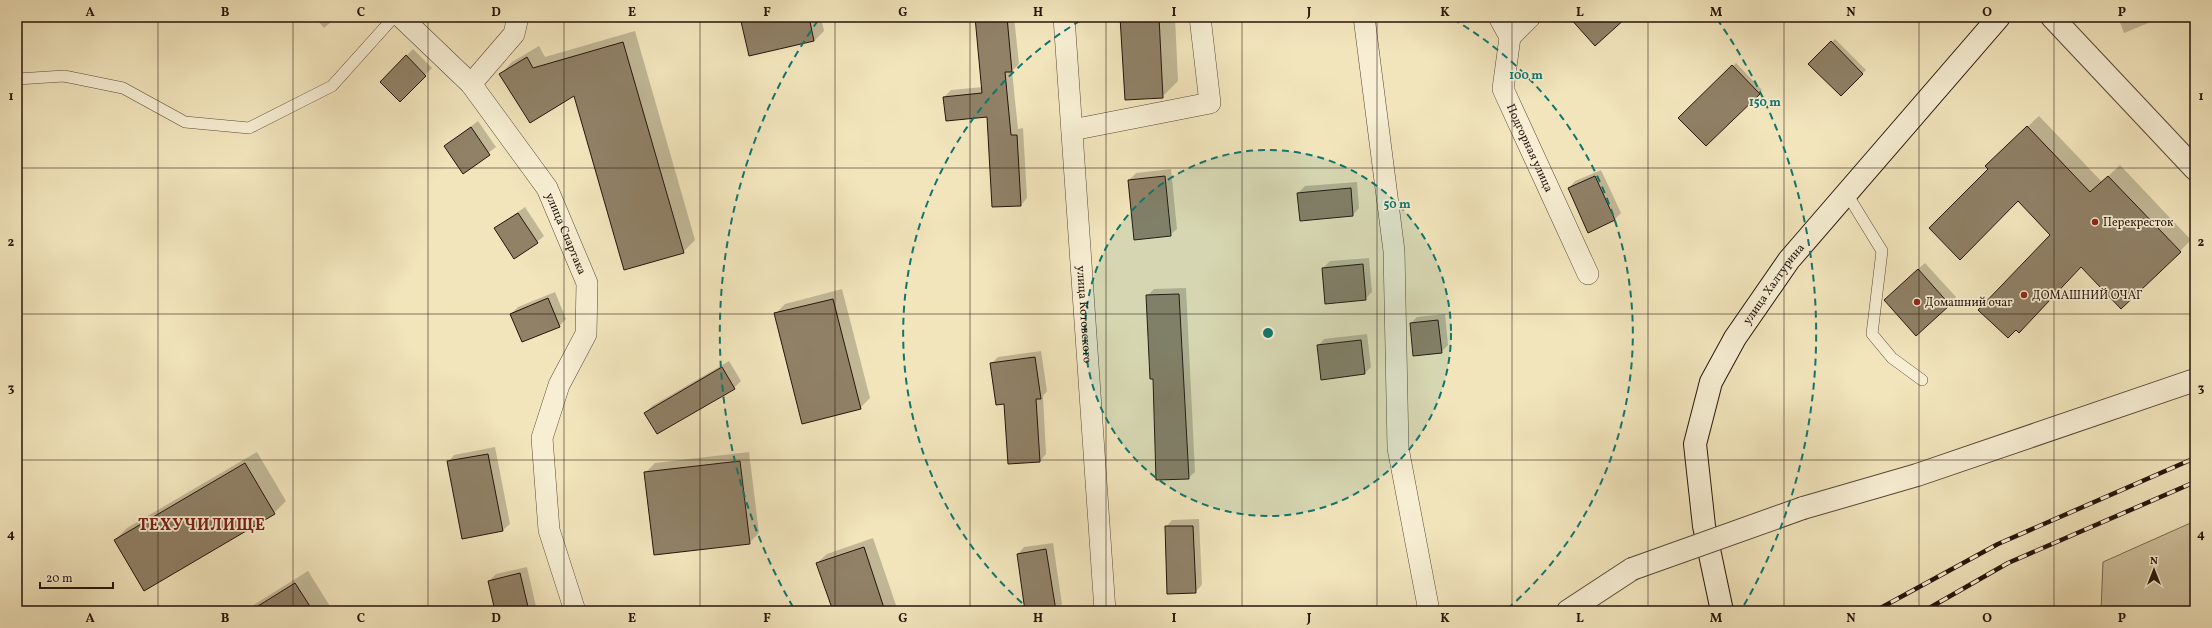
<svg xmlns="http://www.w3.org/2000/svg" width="2212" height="628" font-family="Vollkorn,serif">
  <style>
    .green { fill: #cfc19e; stroke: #7a6a54 }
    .shadow { fill: #0003 }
    .building { fill: #908167; stroke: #25140b }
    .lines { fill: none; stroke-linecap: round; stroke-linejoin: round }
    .service-casing { stroke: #584837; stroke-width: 12 }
    .minor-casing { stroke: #584837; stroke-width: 22 }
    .tertiary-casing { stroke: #584837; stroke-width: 24 }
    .secondary-casing { stroke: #25140b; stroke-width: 24 }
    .service { stroke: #f7eed3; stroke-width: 11 }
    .minor { stroke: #f7eed3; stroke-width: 21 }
    .tertiary { stroke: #f7eed3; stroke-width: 22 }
    .secondary { stroke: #f7eed3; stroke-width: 22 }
    .rail-casing { stroke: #25140b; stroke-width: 4.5 }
    .rail { stroke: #f7eed3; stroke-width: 3; stroke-dasharray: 9; stroke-linecap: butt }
    .tertiary-bridge-casing { stroke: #584837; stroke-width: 24; stroke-linecap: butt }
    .tertiary-bridge { stroke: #f7eed3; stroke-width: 22 }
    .grid { fill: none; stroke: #25140b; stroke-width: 1; stroke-opacity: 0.55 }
    .ring { fill: none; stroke: #0f766e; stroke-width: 2; stroke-dasharray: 7 5 }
    .poi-dot { fill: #8f2418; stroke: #f7eed3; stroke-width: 1.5 }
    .labels { text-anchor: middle; stroke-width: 3.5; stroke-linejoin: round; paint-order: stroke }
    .street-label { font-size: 12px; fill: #25140b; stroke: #f7eed3 }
    .poi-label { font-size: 12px; fill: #25140b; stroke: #f7eed3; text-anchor: start }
    .district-label { font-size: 16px; font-weight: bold; letter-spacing: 1px; fill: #7a1f14; stroke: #f7eed3 }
    .centre { fill: #0f766e; stroke: #f7eed3; stroke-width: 2 }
    .ring-label { font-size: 12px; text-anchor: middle; font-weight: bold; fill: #0f766e; stroke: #f7eed3; stroke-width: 3.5; stroke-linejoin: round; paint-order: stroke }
    .neatline { fill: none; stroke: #25140b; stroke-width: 1.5 }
    .grid-label { font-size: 13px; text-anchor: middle; font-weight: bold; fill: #25140b }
  </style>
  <rect width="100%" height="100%" fill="#f2e5bc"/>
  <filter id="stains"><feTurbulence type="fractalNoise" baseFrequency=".005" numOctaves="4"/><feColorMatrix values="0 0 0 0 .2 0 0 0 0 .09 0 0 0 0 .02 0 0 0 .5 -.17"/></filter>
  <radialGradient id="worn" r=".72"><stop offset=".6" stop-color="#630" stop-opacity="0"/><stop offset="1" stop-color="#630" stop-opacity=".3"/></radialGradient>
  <path class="green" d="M 2195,521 L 2195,611 L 2101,611 L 2103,562 Z"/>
  <path class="shadow" d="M 315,17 L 337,17 L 324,28 Z
    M 741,17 L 821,17 L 824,31 L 814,41 L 750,55 Z
    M 976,17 L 1014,17 L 1019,64 L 1012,71 L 1018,129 L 1023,128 L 1027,198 L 1021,205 L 987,116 L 944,97 L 951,90 L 983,87 Z
    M 1121,17 L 1175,17 L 1178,81 L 1162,97 Z
    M 2118,17 L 2163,17 L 2124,33 Z
    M 635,31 L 695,240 L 683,252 L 575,94 L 501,74 L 512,62 L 539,46 L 545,57 Z
    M 1835,39 L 1866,70 L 1841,95 L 1810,64 Z
    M 413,49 L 432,68 L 400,100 L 381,82 Z
    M 1736,63 L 1762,90 L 1706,145 L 1679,118 Z
    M 2039,116 L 2102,182 L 2120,165 L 2191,240 L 2180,251 L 2081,266 L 1989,169 L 1997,155 Z
    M 478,121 L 496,147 L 463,172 L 445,146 Z
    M 1171,169 L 1177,229 L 1170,235 L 1129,180 L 1136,173 Z
    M 1601,170 L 1621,213 L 1614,220 L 1569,188 L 1575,181 Z
    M 1357,182 L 1359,208 L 1353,215 L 1298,193 L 1305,186 Z
    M 525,207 L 544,236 L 537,242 L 495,228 Z
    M 1369,258 L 1372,292 L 1365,299 L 1323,268 L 1330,261 Z
    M 1925,263 L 1956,297 L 1916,334 L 1892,293 Z
    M 1186,288 L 1195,472 L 1188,478 L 1154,378 L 1147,296 L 1154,289 Z
    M 842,289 L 870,398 L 860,408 L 775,314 L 785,304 Z
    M 555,292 L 566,319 L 559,326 L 511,314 L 518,307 Z
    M 1445,314 L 1448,345 L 1441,352 L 1411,323 L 1417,317 Z
    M 1367,334 L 1371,367 L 1365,373 L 1318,346 L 1324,339 Z
    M 1041,351 L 1047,391 L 1043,396 L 1046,454 L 1040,461 L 1005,403 L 991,364 L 998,357 Z
    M 729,361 L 741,381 L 734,388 L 645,413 L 652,406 Z
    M 495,447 L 510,524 L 503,530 L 448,462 L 454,455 Z
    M 257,452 L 286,501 L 274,513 L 115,540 L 127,528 Z
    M 749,452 L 759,533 L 749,543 L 645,473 L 655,463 Z
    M 1199,519 L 1202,585 L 1195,592 L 1166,527 L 1172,520 Z
    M 873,538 L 898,611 L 834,611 L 817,563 L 827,554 Z
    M 1053,543 L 1062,604 L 1056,611 L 1026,611 L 1018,554 L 1024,547 Z
    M 527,567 L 537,611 L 496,611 L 489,581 L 496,574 Z
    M 308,571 L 333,611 L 248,611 L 255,604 Z"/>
  <path class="building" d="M 740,17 L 809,17 L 814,41 L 749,56 Z
    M 975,17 L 1007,17 L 1012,72 L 1005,72 L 1011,135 L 1017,135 L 1021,206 L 992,207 L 987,117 L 946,121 L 943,97 L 982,93 Z
    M 1120,17 L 1159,17 L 1163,98 L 1125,100 Z
    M 1569,17 L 1627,17 L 1595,46 Z
    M 1831,41 L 1863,74 L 1841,96 L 1808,64 Z
    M 623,42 L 684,253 L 624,270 L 574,96 L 530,123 L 499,74 L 527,57 L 533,68 Z
    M 406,55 L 426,76 L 400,102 L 380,82 Z
    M 1732,65 L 1760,94 L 1706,146 L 1678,118 Z
    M 2027,126 L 2090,192 L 2108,176 L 2181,252 L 2121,309 L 2081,267 L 2019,333 L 2016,330 L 2008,338 L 1978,310 L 2050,235 L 2018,201 L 1960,260 L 1929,228 L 1988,169 L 1985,166 Z
    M 471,127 L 490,155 L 463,174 L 444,146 Z
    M 1165,176 L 1171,236 L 1134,240 L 1128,180 Z
    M 1595,176 L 1615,220 L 1588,233 L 1568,188 Z
    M 1351,188 L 1353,216 L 1300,221 L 1297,193 Z
    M 518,213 L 538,243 L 514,259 L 494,228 Z
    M 1363,264 L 1366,300 L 1325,304 L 1322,268 Z
    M 1918,269 L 1950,305 L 1916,336 L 1884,300 Z
    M 1179,294 L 1189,479 L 1156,480 L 1153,379 L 1150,379 L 1146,295 Z
    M 548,298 L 560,327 L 522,342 L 510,314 Z
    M 833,299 L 861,409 L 802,424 L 774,313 Z
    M 1438,320 L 1442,353 L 1413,356 L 1410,323 Z
    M 1361,340 L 1365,374 L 1321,380 L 1317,345 Z
    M 1035,357 L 1041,399 L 1036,399 L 1040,462 L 1008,464 L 1004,404 L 996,405 L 990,363 Z
    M 722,367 L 735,389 L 657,434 L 644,413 Z
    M 488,454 L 503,531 L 462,539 L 447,461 Z
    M 740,461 L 750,544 L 654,555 L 644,472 Z
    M 245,463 L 275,514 L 144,591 L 114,540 Z
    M 1165,526 L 1193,526 L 1196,593 L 1167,594 Z
    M 864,547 L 885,611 L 833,611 L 816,563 Z
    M 1046,549 L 1056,611 L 1025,611 L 1017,554 Z
    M 520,573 L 529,611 L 495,611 L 488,581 Z
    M 295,583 L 313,611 L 250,611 Z"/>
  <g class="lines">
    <defs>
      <path id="service" d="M 17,79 L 64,76 L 123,88 L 185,122 L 249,128 L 332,86 L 394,17
        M 1847,194 L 1882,251 L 1872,334 L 1892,358 L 1922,380"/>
      <g id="minor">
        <path id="s1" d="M 401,17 L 471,84 L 547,188 L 587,283 L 586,334 L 559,385 L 542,438 L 549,530 L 575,611"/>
        <path id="s2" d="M 1064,17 L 1105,611"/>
        <path d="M 1364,17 L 1394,251 L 1398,448 L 1429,611"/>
        <path id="s3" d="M 1499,17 L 1510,37 L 1503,89 L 1588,274"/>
        <path d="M 1510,37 L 1530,17"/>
        <path d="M 471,84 L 514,34 L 518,17"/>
        <path d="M 1072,130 L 1210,103 L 1200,17"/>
      </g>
      <path id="tertiary" d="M 2052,17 L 2195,169
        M 1803,508 L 1917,475 L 2195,380
        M 1568,611 L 1632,569"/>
      <g id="secondary">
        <path id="s4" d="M 1722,611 L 1704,526 L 1695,444 L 1711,382 L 1735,338 L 1789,260 L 1999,17"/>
      </g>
    </defs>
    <use href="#service" class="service-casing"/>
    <use href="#minor" class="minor-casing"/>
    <use href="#tertiary" class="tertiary-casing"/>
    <use href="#secondary" class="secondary-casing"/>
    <use href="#service" class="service"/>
    <use href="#minor" class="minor"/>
    <use href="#tertiary" class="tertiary"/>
    <use href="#secondary" class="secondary"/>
    <defs>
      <path id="rail" d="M 1875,611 L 1998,544 L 2195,458
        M 1924,611 L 2008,563 L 2195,482"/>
    </defs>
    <use href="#rail" class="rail-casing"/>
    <use href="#rail" class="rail"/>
    <defs>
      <path id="tertiary-bridge" d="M 1632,569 L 1803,508"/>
    </defs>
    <use href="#tertiary-bridge" class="tertiary-bridge-casing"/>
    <use href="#tertiary-bridge" class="tertiary-bridge"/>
  </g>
  <path class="grid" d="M 158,17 L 158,611M 293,17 L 293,611M 428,17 L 428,611M 564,17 L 564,611M 700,17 L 700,611M 835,17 L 835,611M 970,17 L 970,611M 1106,17 L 1106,611M 1242,17 L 1242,611M 1377,17 L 1377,611M 1512,17 L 1512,611M 1648,17 L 1648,611M 1784,17 L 1784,611M 1919,17 L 1919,611M 2054,17 L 2054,611M 17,168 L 2195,168M 17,314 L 2195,314M 17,460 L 2195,460"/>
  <circle cx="1268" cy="333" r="183" fill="#0f766e" fill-opacity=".12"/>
  <g class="ring">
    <circle cx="1268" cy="333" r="183"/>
    <path d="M1031 611A365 365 0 0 1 1083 19M1453 19A365 365 0 0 1 1505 611"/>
    <path d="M793 607A548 548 0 0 1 819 19M1717 19A548 548 0 0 1 1743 607"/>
  </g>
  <g class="poi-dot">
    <circle cx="2095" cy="222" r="4"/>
    <circle cx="2024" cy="295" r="4"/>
    <circle cx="1917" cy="302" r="4"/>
  </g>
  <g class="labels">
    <g class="street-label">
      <text dy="4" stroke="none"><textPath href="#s3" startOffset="140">Подгорная улица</textPath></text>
      <text dy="4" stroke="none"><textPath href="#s1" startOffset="275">улица Спартака</textPath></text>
      <text dy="4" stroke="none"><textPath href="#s4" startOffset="350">улица Халтурина</textPath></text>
      <text dy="4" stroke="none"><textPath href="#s2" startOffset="298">улица Котовского</textPath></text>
    </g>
    <g class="poi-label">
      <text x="2103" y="226">Перекресток</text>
      <text x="2032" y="299">ДОМАШНИЙ ОЧАГ</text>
      <text x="1925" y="306">Домашний очаг</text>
    </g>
    <g class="district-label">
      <text x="202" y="530">ТЕХУЧИЛИЩЕ</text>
    </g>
  </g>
  <circle cx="1268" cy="333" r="6" class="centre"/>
  <g class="ring-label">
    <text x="1526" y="79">100 m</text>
    <text x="1765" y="106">150 m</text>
    <text x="1397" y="208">50 m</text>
  </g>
  <rect width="2212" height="628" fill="none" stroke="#f2e5bc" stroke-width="44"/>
  <g transform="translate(2154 570)" stroke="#f7eed3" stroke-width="3" paint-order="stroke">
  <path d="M0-3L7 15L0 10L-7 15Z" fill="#25140b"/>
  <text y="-6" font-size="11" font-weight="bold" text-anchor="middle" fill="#25140b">N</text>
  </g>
  <path d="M40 582v6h73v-6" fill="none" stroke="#25140b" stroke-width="2"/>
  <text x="46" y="582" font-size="12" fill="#25140b" stroke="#f7eed3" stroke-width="3" paint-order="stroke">20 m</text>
  <rect x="22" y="22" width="2168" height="584" class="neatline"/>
  <g class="grid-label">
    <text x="90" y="16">A</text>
    <text x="225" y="16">B</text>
    <text x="361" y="16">C</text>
    <text x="496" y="16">D</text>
    <text x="632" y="16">E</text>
    <text x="767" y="16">F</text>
    <text x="903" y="16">G</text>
    <text x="1038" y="16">H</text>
    <text x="1174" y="16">I</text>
    <text x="1309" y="16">J</text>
    <text x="1445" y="16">K</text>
    <text x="1580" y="16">L</text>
    <text x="1716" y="16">M</text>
    <text x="1851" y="16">N</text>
    <text x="1987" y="16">O</text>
    <text x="2122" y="16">P</text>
    <text x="11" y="100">1</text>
    <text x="2201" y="100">1</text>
    <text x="11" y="246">2</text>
    <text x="2201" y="246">2</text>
    <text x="11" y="392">3</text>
    <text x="2201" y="392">3</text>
    <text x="11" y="538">4</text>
    <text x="2201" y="538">4</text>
    <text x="90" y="622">A</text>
    <text x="225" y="622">B</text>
    <text x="361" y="622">C</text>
    <text x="496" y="622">D</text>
    <text x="632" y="622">E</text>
    <text x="767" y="622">F</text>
    <text x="903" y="622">G</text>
    <text x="1038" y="622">H</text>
    <text x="1174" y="622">I</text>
    <text x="1309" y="622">J</text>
    <text x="1445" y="622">K</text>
    <text x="1580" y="622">L</text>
    <text x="1716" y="622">M</text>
    <text x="1851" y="622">N</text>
    <text x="1987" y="622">O</text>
    <text x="2122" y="622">P</text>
  </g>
  <rect width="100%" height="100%" filter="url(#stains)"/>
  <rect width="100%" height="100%" fill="url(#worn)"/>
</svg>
